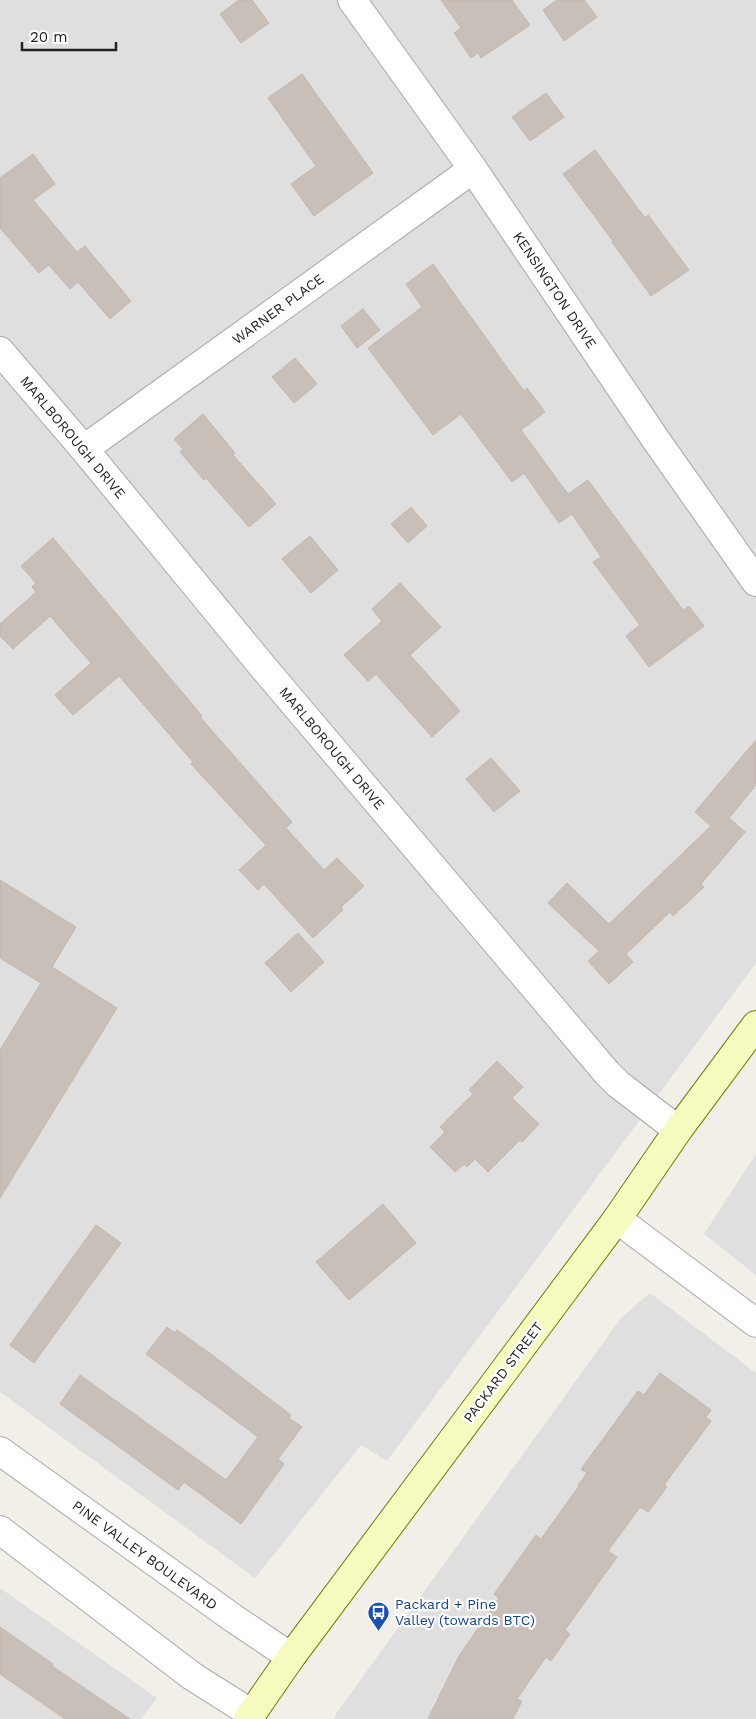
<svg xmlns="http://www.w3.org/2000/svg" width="756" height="1719" font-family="'Work Sans',sans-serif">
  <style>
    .residential { fill: #e0dfdf }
    .building { fill: #c7bfb8; stroke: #c4b6ab }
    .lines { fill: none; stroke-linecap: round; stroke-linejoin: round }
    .street-casing { stroke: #a9a9a9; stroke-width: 30 }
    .secondary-casing { stroke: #707d05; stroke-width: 30 }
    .street { stroke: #fff; stroke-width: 28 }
    .secondary { stroke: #f7fabf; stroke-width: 28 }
    .labels { text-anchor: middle; stroke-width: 4.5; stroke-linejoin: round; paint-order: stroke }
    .street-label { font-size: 14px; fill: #222; stroke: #fff }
    .transit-label { font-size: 14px; fill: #164399; stroke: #fff; text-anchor: start }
  </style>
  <rect width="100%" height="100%" fill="#f2efe9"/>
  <path class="residential" d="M 0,0 L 756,0 L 756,963 L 387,1461 L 361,1445 L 255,1578 L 0,1392 Z
    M 756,1154 L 756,1275 L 704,1234 Z
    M 650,1293 L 756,1373 L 756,1719 L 334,1719 L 336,1714 L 621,1318 Z
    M 0,1588 L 157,1698 L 141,1719 L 0,1719 Z"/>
  <path class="building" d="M 239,0 L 252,0 L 269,23 L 241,43 L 220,14 Z
    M 441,0 L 512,0 L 530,25 L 481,58 L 478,53 L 471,58 L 454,33 L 461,28 Z
    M 557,0 L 584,0 L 597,17 L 564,41 L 543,10 Z
    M 302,74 L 373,173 L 314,216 L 291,184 L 316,166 L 268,98 Z
    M 546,93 L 564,117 L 530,141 L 512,117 Z
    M 595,150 L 645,218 L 648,215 L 689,270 L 651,296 L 612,242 L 613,241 L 563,174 Z
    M 33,154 L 55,184 L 33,200 L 77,252 L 85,246 L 131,301 L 110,319 L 78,282 L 70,289 L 49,265 L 39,273 L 0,228 L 0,178 Z
    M 433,264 L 524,391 L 527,388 L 545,412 L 521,430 L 568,494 L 588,480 L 683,610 L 689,606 L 704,626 L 649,667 L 626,636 L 640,625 L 593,562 L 601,557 L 572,514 L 559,523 L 524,473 L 512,482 L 461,414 L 433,435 L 368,348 L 422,307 L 406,284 Z
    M 363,309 L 380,330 L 357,348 L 341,326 Z
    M 295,358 L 317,384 L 294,403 L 272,377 Z
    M 203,414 L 235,453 L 233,455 L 276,504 L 249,527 L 206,478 L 204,480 L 180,452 L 183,449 L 174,439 Z
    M 411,507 L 427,526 L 408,543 L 391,524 Z
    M 310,536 L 338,570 L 311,593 L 282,559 Z
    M 53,538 L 202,716 L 200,717 L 292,822 L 286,828 L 324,870 L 337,858 L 364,886 L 341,907 L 343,910 L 313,938 L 264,884 L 258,890 L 239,870 L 266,845 L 191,764 L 193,762 L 119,676 L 73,715 L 55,695 L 91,663 L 50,616 L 13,649 L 0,636 L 0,624 L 36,592 L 32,587 L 36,583 L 21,566 Z
    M 400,583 L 441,627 L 410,655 L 460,711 L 432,737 L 376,674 L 368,681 L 344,655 L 382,621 L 372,609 Z
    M 756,740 L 756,785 L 729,818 L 745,832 L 701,884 L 704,887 L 673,916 L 670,912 L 626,954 L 633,962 L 609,984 L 588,961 L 599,951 L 548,903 L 567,883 L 609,924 L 711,826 L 695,812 Z
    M 491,758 L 520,791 L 494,812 L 466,779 Z
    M 0,880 L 76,927 L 52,967 L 117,1008 L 0,1198 L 0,1050 L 41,983 L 0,958 Z
    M 298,933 L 324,962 L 291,992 L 265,963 Z
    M 497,1061 L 523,1087 L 512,1098 L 539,1124 L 522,1142 L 520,1140 L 488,1172 L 475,1159 L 467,1167 L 464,1164 L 455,1172 L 430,1147 L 445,1132 L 440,1127 L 473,1094 L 469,1090 Z
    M 383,1204 L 416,1243 L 349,1300 L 316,1262 Z
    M 96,1225 L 121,1243 L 34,1363 L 10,1345 Z
    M 167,1327 L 175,1333 L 177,1330 L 211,1354 L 291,1415 L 289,1418 L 302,1427 L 278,1459 L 284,1464 L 241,1524 L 184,1482 L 178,1490 L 60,1404 L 80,1375 L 226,1480 L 258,1437 L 146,1354 Z
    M 660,1373 L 711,1410 L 706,1417 L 711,1421 L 664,1485 L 667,1487 L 648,1512 L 640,1507 L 608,1551 L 617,1557 L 565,1630 L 570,1634 L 551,1661 L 546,1657 L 517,1699 L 522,1701 L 513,1719 L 428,1719 L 459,1656 L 499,1598 L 494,1594 L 536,1535 L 541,1539 L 579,1486 L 578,1485 L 587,1473 L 581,1469 L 638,1391 L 644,1395 Z
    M 0,1627 L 53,1664 L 52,1666 L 130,1719 L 65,1719 L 0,1674 Z"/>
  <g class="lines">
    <defs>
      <path id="street" d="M 352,0 L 473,169 L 656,440 L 756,582
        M 0,351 L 84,449 L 263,667 L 607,1073 L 618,1084 L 678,1130
        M 84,449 L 473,169
        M 617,1219 L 756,1323
        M 0,1451 L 233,1618 L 291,1657
        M 0,1530 L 192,1676 L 252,1714"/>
      <path id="secondary" d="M 248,1719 L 291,1657 L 617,1219 L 678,1130 L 756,1025"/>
    </defs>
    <use href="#street" class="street-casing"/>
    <use href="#secondary" class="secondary-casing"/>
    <use href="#street" class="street"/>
    <use href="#secondary" class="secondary"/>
  </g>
  <defs>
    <symbol id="bus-pin" viewBox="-11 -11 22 30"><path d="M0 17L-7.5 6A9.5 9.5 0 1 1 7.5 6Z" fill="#1a4fb4" stroke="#fff"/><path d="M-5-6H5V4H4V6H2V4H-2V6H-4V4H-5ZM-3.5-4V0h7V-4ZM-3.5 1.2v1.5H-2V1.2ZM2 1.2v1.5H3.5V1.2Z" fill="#fff"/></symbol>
  </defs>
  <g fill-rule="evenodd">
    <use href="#bus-pin" x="366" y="1600" width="25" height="34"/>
  </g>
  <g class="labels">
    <g class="street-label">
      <text transform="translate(555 290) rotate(56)" y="5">KENSINGTON DRIVE</text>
      <text transform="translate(278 309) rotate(-36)" y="5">WARNER PLACE</text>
      <text transform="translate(73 437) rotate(50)" y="5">MARLBOROUGH DRIVE</text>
      <text transform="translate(332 748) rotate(50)" y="5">MARLBOROUGH DRIVE</text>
      <text transform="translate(503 1372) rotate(-53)" y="5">PACKARD STREET</text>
      <text transform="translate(145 1555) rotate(36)" y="5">PINE VALLEY BOULEVARD</text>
    </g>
    <g class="transit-label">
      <text x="395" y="1609">Packard + Pine<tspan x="395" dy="16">Valley (towards BTC)</tspan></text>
    </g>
  </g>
  <path d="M22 42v8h94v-8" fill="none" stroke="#222222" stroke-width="2.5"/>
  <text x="30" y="42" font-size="15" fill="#222222" stroke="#ffffff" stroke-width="4" paint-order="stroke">20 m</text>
</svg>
